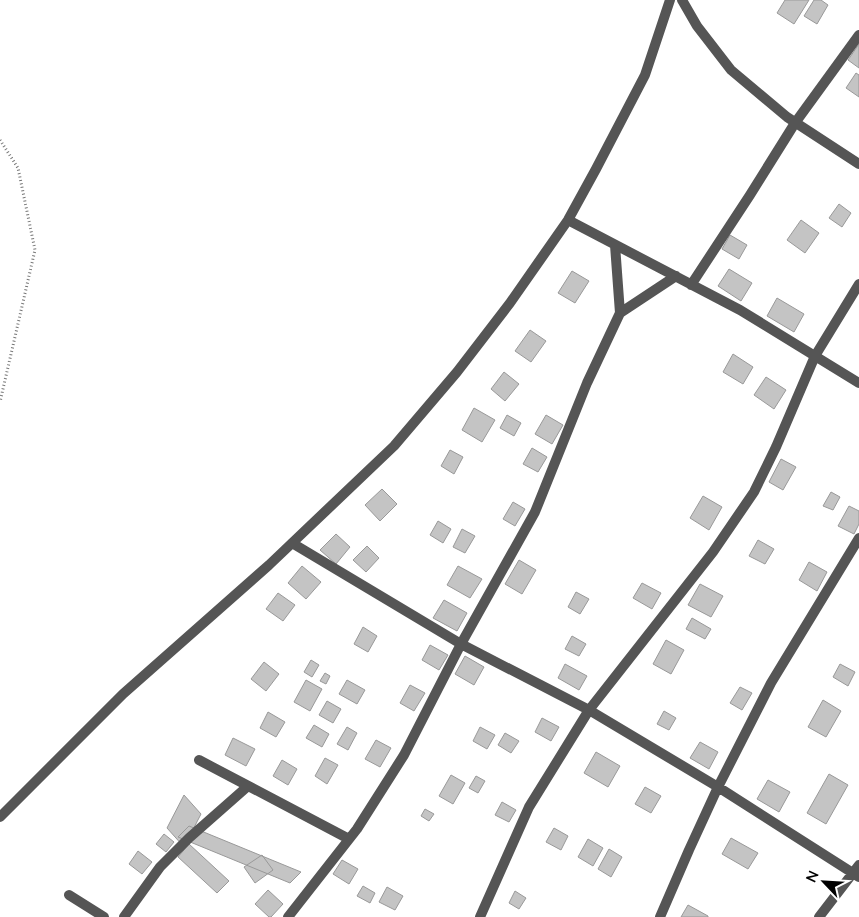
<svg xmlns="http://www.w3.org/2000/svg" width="859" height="917" font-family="Lato,sans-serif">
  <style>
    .building { fill: #c4c4c4; stroke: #999 }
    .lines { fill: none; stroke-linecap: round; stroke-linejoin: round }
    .path { stroke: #777; stroke-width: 3; stroke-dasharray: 1 2.5; stroke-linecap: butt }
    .minor { stroke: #555; stroke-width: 10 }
  </style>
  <rect width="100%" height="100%" fill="#fff"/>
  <path class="building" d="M 785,0 L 809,0 L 794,24 L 777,13 Z
    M 814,0 L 821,0 L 828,5 L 817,24 L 804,16 Z
    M 859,44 L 859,68 L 848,60 Z
    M 856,73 L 859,75 L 859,97 L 846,88 Z
    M 839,204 L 851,213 L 842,227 L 829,218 Z
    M 801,220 L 819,233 L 805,253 L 787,240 Z
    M 730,235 L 747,245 L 739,259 L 722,249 Z
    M 729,269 L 752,283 L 741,301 L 718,286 Z
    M 572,271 L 589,281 L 575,303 L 558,293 Z
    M 777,298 L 804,314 L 794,332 L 767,316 Z
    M 530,330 L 546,341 L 531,362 L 515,351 Z
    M 733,354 L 753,367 L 743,384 L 723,372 Z
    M 504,372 L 519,384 L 505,401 L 491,389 Z
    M 766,377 L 786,390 L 774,409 L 754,395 Z
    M 474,408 L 495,420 L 482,442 L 462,430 Z
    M 507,415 L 521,423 L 514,436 L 500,428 Z
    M 546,415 L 563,425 L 552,444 L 535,434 Z
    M 532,448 L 547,457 L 538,472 L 523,464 Z
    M 450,450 L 463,457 L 454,474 L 441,466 Z
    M 781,459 L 796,467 L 783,490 L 769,482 Z
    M 382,489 L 397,504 L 380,521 L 365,505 Z
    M 831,492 L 840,497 L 833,510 L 823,506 Z
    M 703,496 L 722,507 L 709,530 L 690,518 Z
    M 513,502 L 525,509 L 515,526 L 503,519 Z
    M 849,506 L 859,511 L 859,524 L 854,534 L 838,526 Z
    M 438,521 L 451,529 L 443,543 L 430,535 Z
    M 462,529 L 475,536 L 465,553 L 453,547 Z
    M 336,534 L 350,547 L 336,564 L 320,550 Z
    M 758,540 L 774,549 L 765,564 L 749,556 Z
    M 367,546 L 379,558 L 366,572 L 353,560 Z
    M 519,560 L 536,570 L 522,594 L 505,584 Z
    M 809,562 L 827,572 L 817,591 L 799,580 Z
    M 302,566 L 321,582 L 306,599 L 288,583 Z
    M 458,566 L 482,579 L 470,598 L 447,585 Z
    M 642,583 L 661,593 L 652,609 L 633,598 Z
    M 700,584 L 723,596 L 711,617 L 688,605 Z
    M 576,592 L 589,599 L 580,614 L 568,607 Z
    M 278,593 L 295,605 L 283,621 L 266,609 Z
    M 444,600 L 467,613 L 457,631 L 433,618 Z
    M 692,618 L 711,629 L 705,639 L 686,629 Z
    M 363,627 L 377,636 L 368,652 L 354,644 Z
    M 572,636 L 586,644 L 579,656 L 565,649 Z
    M 666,640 L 684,650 L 671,674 L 653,664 Z
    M 430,645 L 448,655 L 439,670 L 422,660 Z
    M 465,656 L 484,667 L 474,685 L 455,674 Z
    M 311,660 L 319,665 L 312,677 L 304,672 Z
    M 264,662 L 279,674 L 266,691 L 251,679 Z
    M 565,664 L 587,676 L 579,690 L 558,678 Z
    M 840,664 L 855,672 L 848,686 L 833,677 Z
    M 325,673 L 330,676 L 326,684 L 320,681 Z
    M 306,680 L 322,689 L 310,711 L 294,702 Z
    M 347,680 L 365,690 L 357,704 L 339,694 Z
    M 410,685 L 425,693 L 414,711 L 400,703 Z
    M 740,687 L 752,693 L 742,710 L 730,703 Z
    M 823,700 L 841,711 L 826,737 L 808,727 Z
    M 327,701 L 341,709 L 333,723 L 319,715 Z
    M 664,711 L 676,718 L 669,730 L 657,724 Z
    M 268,712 L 285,722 L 276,737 L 260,728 Z
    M 542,718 L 559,727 L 551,741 L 535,732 Z
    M 314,725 L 329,734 L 322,747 L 306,738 Z
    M 347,727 L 357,733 L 348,750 L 337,744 Z
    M 480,727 L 495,735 L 487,749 L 473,741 Z
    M 505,733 L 519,741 L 511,753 L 498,745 Z
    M 233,738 L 255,749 L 246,766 L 225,755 Z
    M 376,740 L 391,748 L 380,767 L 365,759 Z
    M 700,742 L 718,752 L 709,769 L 690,758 Z
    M 596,752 L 620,766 L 608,787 L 584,773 Z
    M 325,758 L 338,765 L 327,784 L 315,776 Z
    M 282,760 L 297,769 L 288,785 L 273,776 Z
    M 829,774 L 848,785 L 826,824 L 807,813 Z
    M 451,775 L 465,783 L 453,804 L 439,796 Z
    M 476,776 L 485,781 L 478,793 L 469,788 Z
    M 768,780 L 790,792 L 779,812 L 757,799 Z
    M 645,787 L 661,796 L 651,813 L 635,804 Z
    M 184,795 L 201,814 L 184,847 L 167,828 Z
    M 502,802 L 516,810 L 509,822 L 495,815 Z
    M 425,809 L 434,814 L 429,821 L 421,816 Z
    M 189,826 L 301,872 L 290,883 L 178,837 Z
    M 554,828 L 568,836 L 561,850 L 546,842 Z
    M 164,834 L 174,842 L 166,852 L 156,844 Z
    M 731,838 L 758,853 L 748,869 L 722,854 Z
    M 588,839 L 603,848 L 593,866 L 578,857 Z
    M 189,844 L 229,881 L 217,893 L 178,857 Z
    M 609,849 L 622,857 L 611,877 L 598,869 Z
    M 138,851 L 152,862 L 142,874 L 129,864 Z
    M 262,855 L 273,870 L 255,883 L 244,867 Z
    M 342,860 L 358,869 L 349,884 L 333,874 Z
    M 363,886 L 375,893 L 370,903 L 357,896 Z
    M 387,887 L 403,896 L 395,910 L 379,902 Z
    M 268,890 L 283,904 L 271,917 L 269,917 L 255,904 Z
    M 515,891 L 526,898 L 519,909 L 509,903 Z
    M 688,905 L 708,916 L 708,917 L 681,917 Z"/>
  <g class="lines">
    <path class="path" d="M 0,140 L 18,168 L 35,250 L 0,402"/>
    <path class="minor" d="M 682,0 L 697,26 L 731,70 L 787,117 L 859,164
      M 568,220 L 740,310 L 859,383
      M 691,285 L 750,195 L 795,123 L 859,35
      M 620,313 L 676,276
      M 292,543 L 461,644 L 589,710 L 718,787 L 859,877
      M 199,760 L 349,839
      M 0,817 L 123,694 L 269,565 L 394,446 L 457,372 L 510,303 L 568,220 L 596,169 L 645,75 L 670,0
      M 69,895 L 104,917
      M 124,917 L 160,867 L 189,838 L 248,786
      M 288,917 L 357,829 L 404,755 L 461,644 L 535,512 L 587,383 L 620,313 L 615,245
      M 480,917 L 529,807 L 589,710 L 713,552 L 754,492 L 776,447 L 815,356 L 859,284
      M 660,917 L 689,850 L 718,787 L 771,683 L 859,538
      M 819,917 L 859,865"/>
  </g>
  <g transform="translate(824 882) rotate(295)" stroke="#ffffff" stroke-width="4" paint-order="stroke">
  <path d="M0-4L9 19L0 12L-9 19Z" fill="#000000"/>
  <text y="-8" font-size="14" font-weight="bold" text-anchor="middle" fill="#000000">N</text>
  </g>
</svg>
